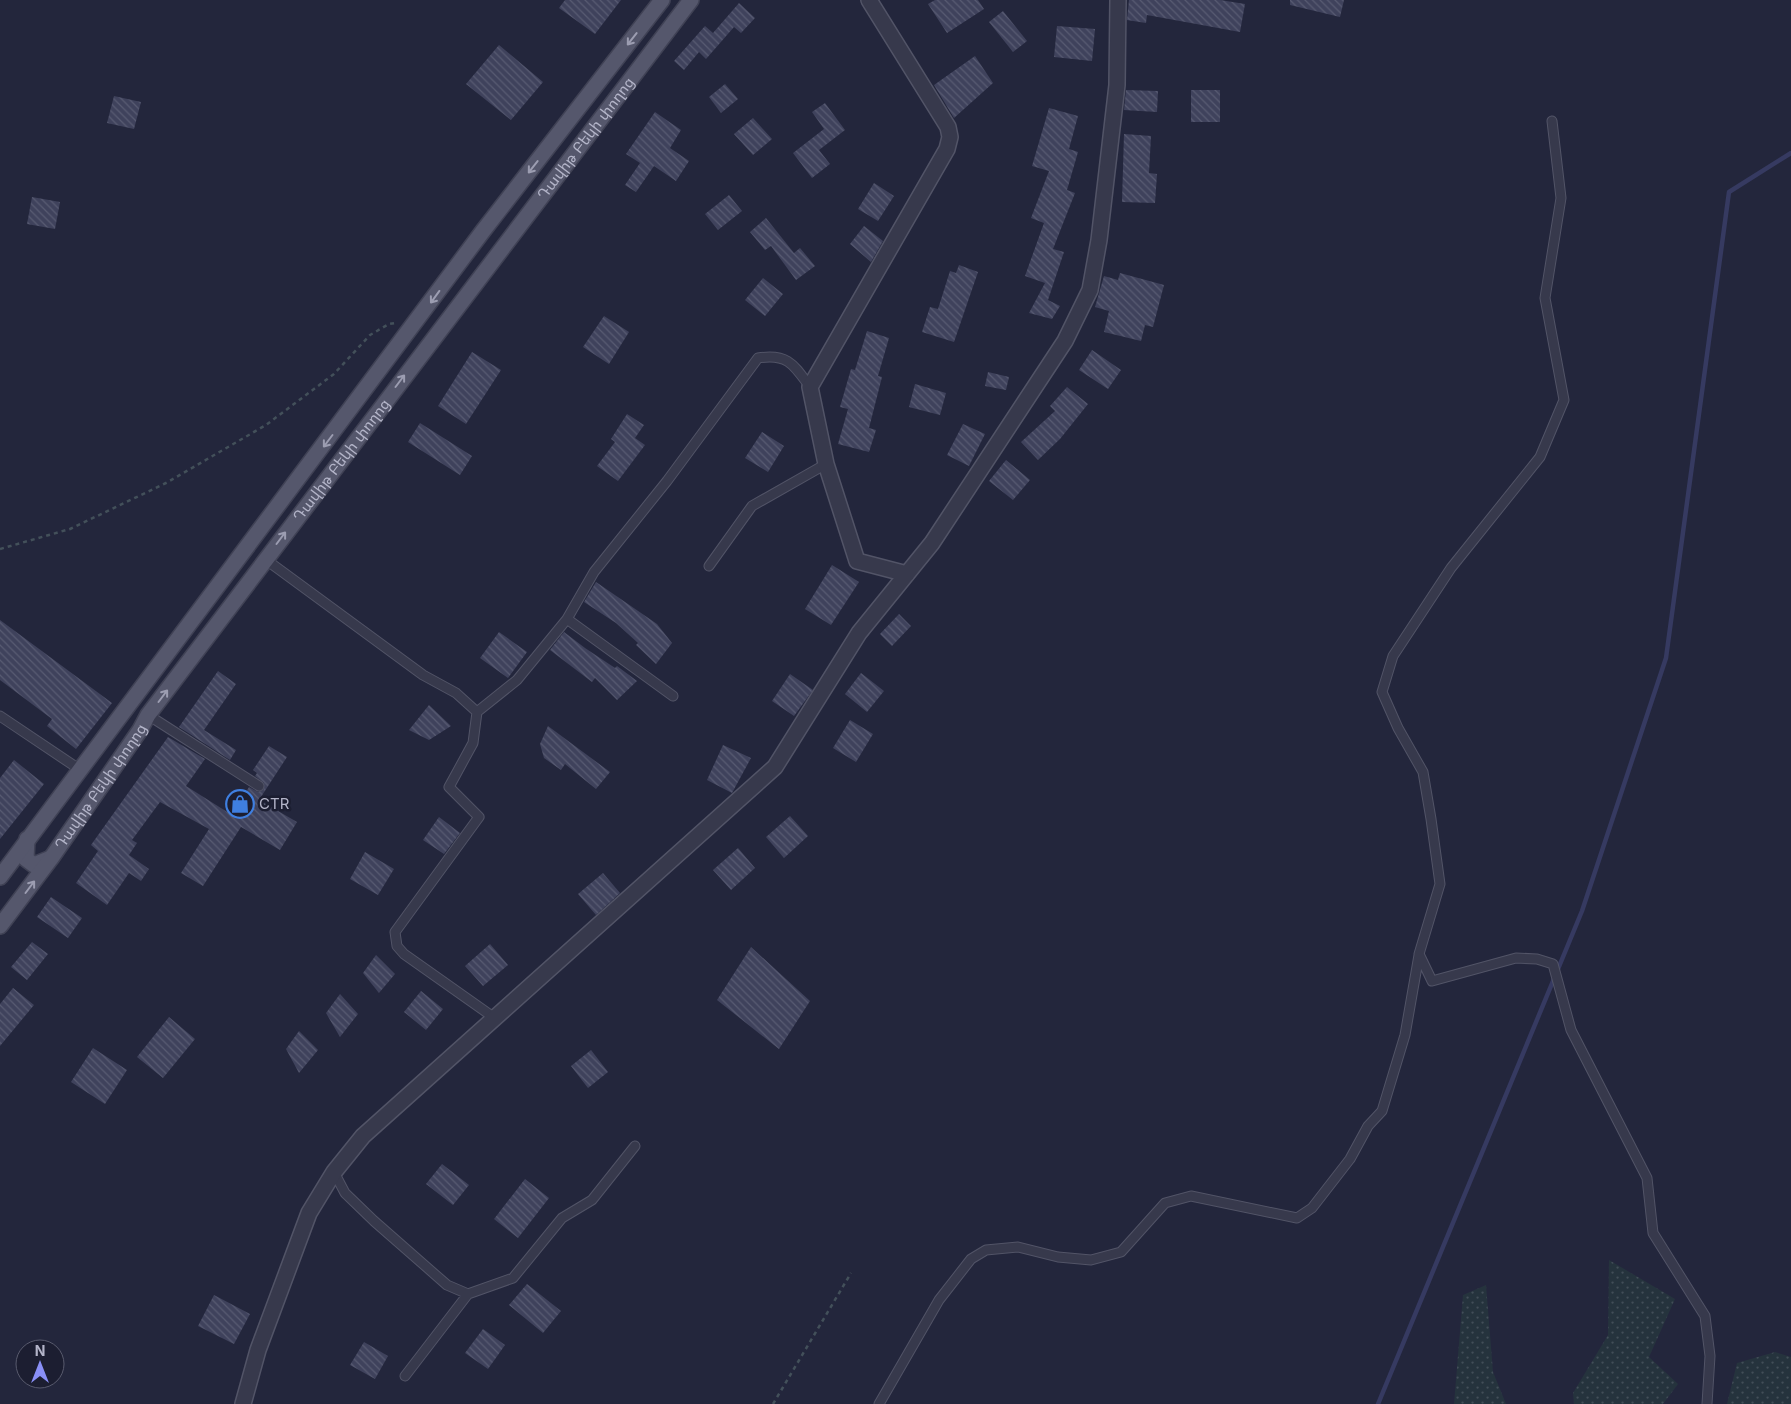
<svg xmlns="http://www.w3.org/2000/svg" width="1791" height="1404" font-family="Inter,'Noto Sans Armenian',sans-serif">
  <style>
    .grass { fill: url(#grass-dots) }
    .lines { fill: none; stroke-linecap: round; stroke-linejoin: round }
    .stream { stroke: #363a61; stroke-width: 4.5 }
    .building { fill: url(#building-back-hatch) }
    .lane-casing { stroke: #525467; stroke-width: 11 }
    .street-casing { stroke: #525467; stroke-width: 18 }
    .primary-casing { stroke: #404255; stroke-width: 18 }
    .path { stroke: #43505a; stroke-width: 2.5; stroke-dasharray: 4 4; stroke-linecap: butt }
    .lane { stroke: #37394c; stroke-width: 9 }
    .street { stroke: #37394c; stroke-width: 15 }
    .primary { stroke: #55576c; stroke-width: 15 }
    .oneway { stroke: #9c9db1 }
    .labels { text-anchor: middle; stroke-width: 5; stroke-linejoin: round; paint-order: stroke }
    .street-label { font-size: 15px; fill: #b3b4c8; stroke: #1c1e31 }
    .poi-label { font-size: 15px; fill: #b3b4c8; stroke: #1c1e31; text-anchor: start }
  </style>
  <defs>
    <pattern id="grass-dots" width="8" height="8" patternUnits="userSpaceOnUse" patternTransform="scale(1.25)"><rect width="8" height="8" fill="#25333d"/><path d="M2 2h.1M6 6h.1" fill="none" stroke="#424e58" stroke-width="1.8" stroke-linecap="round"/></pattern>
    <pattern id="building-back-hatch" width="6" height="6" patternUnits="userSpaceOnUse" patternTransform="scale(1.25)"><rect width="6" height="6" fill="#3f425c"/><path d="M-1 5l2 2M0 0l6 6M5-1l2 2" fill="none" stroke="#585b72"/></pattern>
  </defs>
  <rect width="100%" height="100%" fill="#23263c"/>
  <path class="grass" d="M 1609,1260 L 1675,1299 L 1649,1357 L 1678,1384 L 1663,1404 L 1574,1404 L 1573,1393 L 1608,1335 Z
    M 1486,1285 L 1493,1372 L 1506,1404 L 1454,1404 L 1463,1295 Z
    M 1775,1352 L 1791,1357 L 1791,1404 L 1727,1404 L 1737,1363 Z"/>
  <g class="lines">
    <path class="stream" d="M 1378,1404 L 1582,911 L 1666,658 L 1729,192 L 1791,153"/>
  </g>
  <path class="building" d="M 565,0 L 621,0 L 595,34 L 559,8 Z
    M 935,0 L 978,0 L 984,9 L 947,33 L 928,4 Z
    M 1129,0 L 1220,0 L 1245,4 L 1240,32 L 1147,15 L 1146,23 L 1127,20 Z
    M 1290,0 L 1344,0 L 1340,17 L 1290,5 Z
    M 739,3 L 755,18 L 741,33 L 734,27 L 706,59 L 699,52 L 684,70 L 674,61 L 705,26 L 713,33 Z
    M 1003,11 L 1027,41 L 1013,52 L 989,22 Z
    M 1057,26 L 1095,29 L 1092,61 L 1054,57 Z
    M 499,45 L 543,82 L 511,120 L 466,84 Z
    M 975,56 L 993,83 L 954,118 L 934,85 Z
    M 725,84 L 738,99 L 721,113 L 709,97 Z
    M 1126,90 L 1158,91 L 1157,112 L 1124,110 Z
    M 1191,90 L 1220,90 L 1220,122 L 1191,122 Z
    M 114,96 L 141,102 L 134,129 L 107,123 Z
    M 825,103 L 845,130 L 819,150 L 830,164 L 812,178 L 793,153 L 824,129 L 812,112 Z
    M 1049,108 L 1078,116 L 1069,149 L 1078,152 L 1067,190 L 1075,193 L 1053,249 L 1064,252 L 1048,300 L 1060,306 L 1052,319 L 1029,313 L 1045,283 L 1025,276 L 1044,223 L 1031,218 L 1049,171 L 1032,166 Z
    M 655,112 L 681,130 L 670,148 L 689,161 L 676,181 L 654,166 L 636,192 L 625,185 L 640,163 L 626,154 Z
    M 753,118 L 772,139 L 753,155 L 734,134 Z
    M 1124,134 L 1151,136 L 1149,173 L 1157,174 L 1155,203 L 1122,202 Z
    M 874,183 L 894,196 L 878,221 L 858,209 Z
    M 729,195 L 742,211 L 718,230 L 705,214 Z
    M 32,197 L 60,202 L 55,229 L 27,224 Z
    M 766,218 L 794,253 L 800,248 L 815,266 L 796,280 L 771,246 L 765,250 L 750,232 Z
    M 864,226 L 883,241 L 871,262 L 850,244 Z
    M 959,265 L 978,272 L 954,342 L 922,332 L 930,307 L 938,309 L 950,271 L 956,273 Z
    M 1120,273 L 1164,285 L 1153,327 L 1145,325 L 1141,341 L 1104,332 L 1109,311 L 1095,307 L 1104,276 L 1118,280 Z
    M 763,278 L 783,294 L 765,316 L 745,300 Z
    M 604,316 L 629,332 L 609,364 L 583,347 Z
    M 867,331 L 889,338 L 878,376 L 882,377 L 869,428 L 876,430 L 869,452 L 838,444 L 848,409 L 840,407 L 851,369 L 855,370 Z
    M 1092,350 L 1121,370 L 1108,389 L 1079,370 Z
    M 472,352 L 501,370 L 466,424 L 438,406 Z
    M 988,372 L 1009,377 L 1006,390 L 985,386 Z
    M 915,384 L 946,393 L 940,415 L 909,407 Z
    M 1067,387 L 1088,404 L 1060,439 L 1038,460 L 1021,442 L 1055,411 L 1050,406 Z
    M 627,414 L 644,425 L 635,438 L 645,445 L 618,481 L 597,466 L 615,442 L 611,439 Z
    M 420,423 L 472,456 L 460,475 L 408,442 Z
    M 963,424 L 985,434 L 969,466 L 947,455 Z
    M 762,432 L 784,446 L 768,472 L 745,458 Z
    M 1006,460 L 1030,480 L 1013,500 L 989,481 Z
    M 832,565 L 859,582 L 831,625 L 805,609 Z
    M 596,582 L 657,624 L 672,643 L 656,664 L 636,645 L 638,643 L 616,623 L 584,602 Z
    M 899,614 L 911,626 L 892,646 L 880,634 Z
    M 0,620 L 112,703 L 76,749 L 47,726 L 52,719 L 0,680 Z
    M 499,632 L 527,652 L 508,678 L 480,658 Z
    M 564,632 L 585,648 L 615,668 L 617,666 L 637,681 L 617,700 L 595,678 L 592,682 L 550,650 Z
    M 218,671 L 236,684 L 204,730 L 236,750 L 230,760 L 179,727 Z
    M 861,673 L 884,691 L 867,712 L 845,694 Z
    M 790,674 L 813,690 L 794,716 L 772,701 Z
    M 429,705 L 451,726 L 429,740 L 409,730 Z
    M 850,720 L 873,734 L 856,762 L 833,748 Z
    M 548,726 L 610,772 L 596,789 L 565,764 L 561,770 L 544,758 L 540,744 Z
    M 168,737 L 205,759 L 186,786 L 232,815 L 249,787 L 258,792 L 264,789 L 264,783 L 255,776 L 257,773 L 253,770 L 269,746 L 287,757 L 259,800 L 297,822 L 280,850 L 241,827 L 203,886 L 181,873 L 209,829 L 160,802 L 132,840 L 137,843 L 129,855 L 149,869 L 141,881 L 129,873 L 107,905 L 76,883 L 98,851 L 91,845 Z
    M 723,745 L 751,758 L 732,793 L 707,780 Z
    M 14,760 L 44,784 L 0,839 L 0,778 Z
    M 790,816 L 808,836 L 784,858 L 766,837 Z
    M 439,817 L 460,833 L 444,854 L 423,840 Z
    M 738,848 L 755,868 L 731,890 L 713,870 Z
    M 365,852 L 394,869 L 378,895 L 350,879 Z
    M 603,873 L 620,893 L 596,915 L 578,894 Z
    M 51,897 L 82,918 L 68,938 L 37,917 Z
    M 32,942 L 48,954 L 27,980 L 11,967 Z
    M 490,944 L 508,965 L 483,986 L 465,966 Z
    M 751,947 L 810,1001 L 779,1049 L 717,1000 Z
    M 376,955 L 395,974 L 379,993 L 363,973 Z
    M 13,988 L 34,1005 L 0,1046 L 0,1004 Z
    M 421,991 L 443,1009 L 426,1030 L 404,1012 Z
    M 340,994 L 358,1014 L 340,1037 L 326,1013 Z
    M 169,1017 L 195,1039 L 163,1078 L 137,1057 Z
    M 299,1031 L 318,1050 L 299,1073 L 286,1049 Z
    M 93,1048 L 127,1070 L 105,1104 L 71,1082 Z
    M 591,1050 L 608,1072 L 588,1088 L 571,1066 Z
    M 442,1164 L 469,1185 L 453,1205 L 426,1184 Z
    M 525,1179 L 549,1198 L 518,1238 L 494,1219 Z
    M 527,1284 L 561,1311 L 543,1333 L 509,1305 Z
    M 214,1295 L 250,1314 L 234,1344 L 198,1326 Z
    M 483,1329 L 505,1345 L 488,1369 L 465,1353 Z
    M 364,1342 L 388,1356 L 375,1379 L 350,1365 Z"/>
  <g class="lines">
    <defs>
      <path id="lane" d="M 1552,121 L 1561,198 L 1545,298 L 1564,400 L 1540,457 L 1451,568 L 1393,656 L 1382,692 L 1398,728 L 1423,772 L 1431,819 L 1440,884 L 1419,954 L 1432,981 L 1516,958 L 1537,959 L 1553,964 L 1571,1030 L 1647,1178 L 1653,1233 L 1705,1316 L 1710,1356 L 1707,1404
        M 265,559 L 423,675 L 456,693 L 477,712 L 473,743 L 449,787 L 479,817 L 395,932 L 397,946 L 404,954 L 496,1019
        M 709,566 L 752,506 L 826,464
        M 567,619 L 594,572 L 667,481 L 758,358 C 788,353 794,365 810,387
        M 477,712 L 517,680 L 567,619 L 673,696
        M 148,715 L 259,786
        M 0,716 L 79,769
        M 334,1172 L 345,1193 L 374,1221 L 447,1285 L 468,1294 L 513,1278 L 562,1218 L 592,1200 L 635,1146
        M 405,1376 L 468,1294
        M 879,1404 L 939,1300 L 971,1259 L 986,1250 L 1018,1247 L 1058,1257 L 1091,1260 L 1121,1252 L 1165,1203 L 1191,1196 L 1297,1218 L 1312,1208 L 1350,1159 L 1368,1126 L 1382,1111 L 1405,1035 L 1419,955"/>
      <path id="street" d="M 869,0 L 948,127 L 950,137 L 947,149 L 810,387 L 826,464 L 857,561 L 907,574
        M 243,1404 L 258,1350 L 309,1213 L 334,1172 L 363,1136 L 775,767 L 859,633 L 932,543 L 1065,341 L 1090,290 L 1099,240 L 1117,85 L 1118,0"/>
      <g id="primary">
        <path d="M 27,839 L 26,859 L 34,865 L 51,858"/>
        <path d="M 0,877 L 483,231 L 662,0"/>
        <path id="s1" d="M 0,926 L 52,857 L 140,730 L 148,715 L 691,0"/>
      </g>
    </defs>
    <use href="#lane" class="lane-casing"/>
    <use href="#street" class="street-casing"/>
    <use href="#primary" class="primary-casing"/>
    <path class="path" d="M 0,549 L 70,529 L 166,483 L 266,425 L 334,374 L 370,335 L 389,324 L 395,323
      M 773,1404 L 851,1273"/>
    <use href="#lane" class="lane"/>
    <use href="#street" class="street"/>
    <use href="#primary" class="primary"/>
  </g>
  <defs><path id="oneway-shaft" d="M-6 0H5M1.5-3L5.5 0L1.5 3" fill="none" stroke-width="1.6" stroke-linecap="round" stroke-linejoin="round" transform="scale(1.25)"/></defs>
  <g class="oneway">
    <use href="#oneway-shaft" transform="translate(632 39) rotate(128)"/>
    <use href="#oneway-shaft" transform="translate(533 167) rotate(128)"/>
    <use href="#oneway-shaft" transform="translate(435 297) rotate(126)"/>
    <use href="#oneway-shaft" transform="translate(400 381) rotate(-53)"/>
    <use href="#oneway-shaft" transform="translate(328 441) rotate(127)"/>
    <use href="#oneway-shaft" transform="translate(281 538) rotate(-53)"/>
    <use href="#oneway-shaft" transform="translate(163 696) rotate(-53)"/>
    <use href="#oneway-shaft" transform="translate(30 887) rotate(-53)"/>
  </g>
  <defs>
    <symbol id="shop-ring" viewBox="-11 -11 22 22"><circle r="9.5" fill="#1c1e31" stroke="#3f7fe0" stroke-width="1.5"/><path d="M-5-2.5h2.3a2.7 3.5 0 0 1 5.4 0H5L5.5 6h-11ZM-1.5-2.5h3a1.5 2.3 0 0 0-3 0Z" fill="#3f7fe0"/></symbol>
  </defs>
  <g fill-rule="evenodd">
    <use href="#shop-ring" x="224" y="788" width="32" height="32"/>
  </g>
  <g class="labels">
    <g class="street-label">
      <text dy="5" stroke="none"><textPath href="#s1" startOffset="982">Դավիթ Բեկի փողոց</textPath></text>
      <text dy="5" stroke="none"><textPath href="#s1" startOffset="578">Դավիթ Բեկի փողոց</textPath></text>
      <text dy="5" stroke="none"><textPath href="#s1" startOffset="172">Դավիթ Բեկի փողոց</textPath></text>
    </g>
    <g class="poi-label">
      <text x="259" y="809">CTR</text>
    </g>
  </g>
  <g transform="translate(40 1364)"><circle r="24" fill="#1c1e31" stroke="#585a6d"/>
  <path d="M0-4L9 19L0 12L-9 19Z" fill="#898ff6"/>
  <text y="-8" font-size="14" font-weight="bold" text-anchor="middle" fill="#b3b4c8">N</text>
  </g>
</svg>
